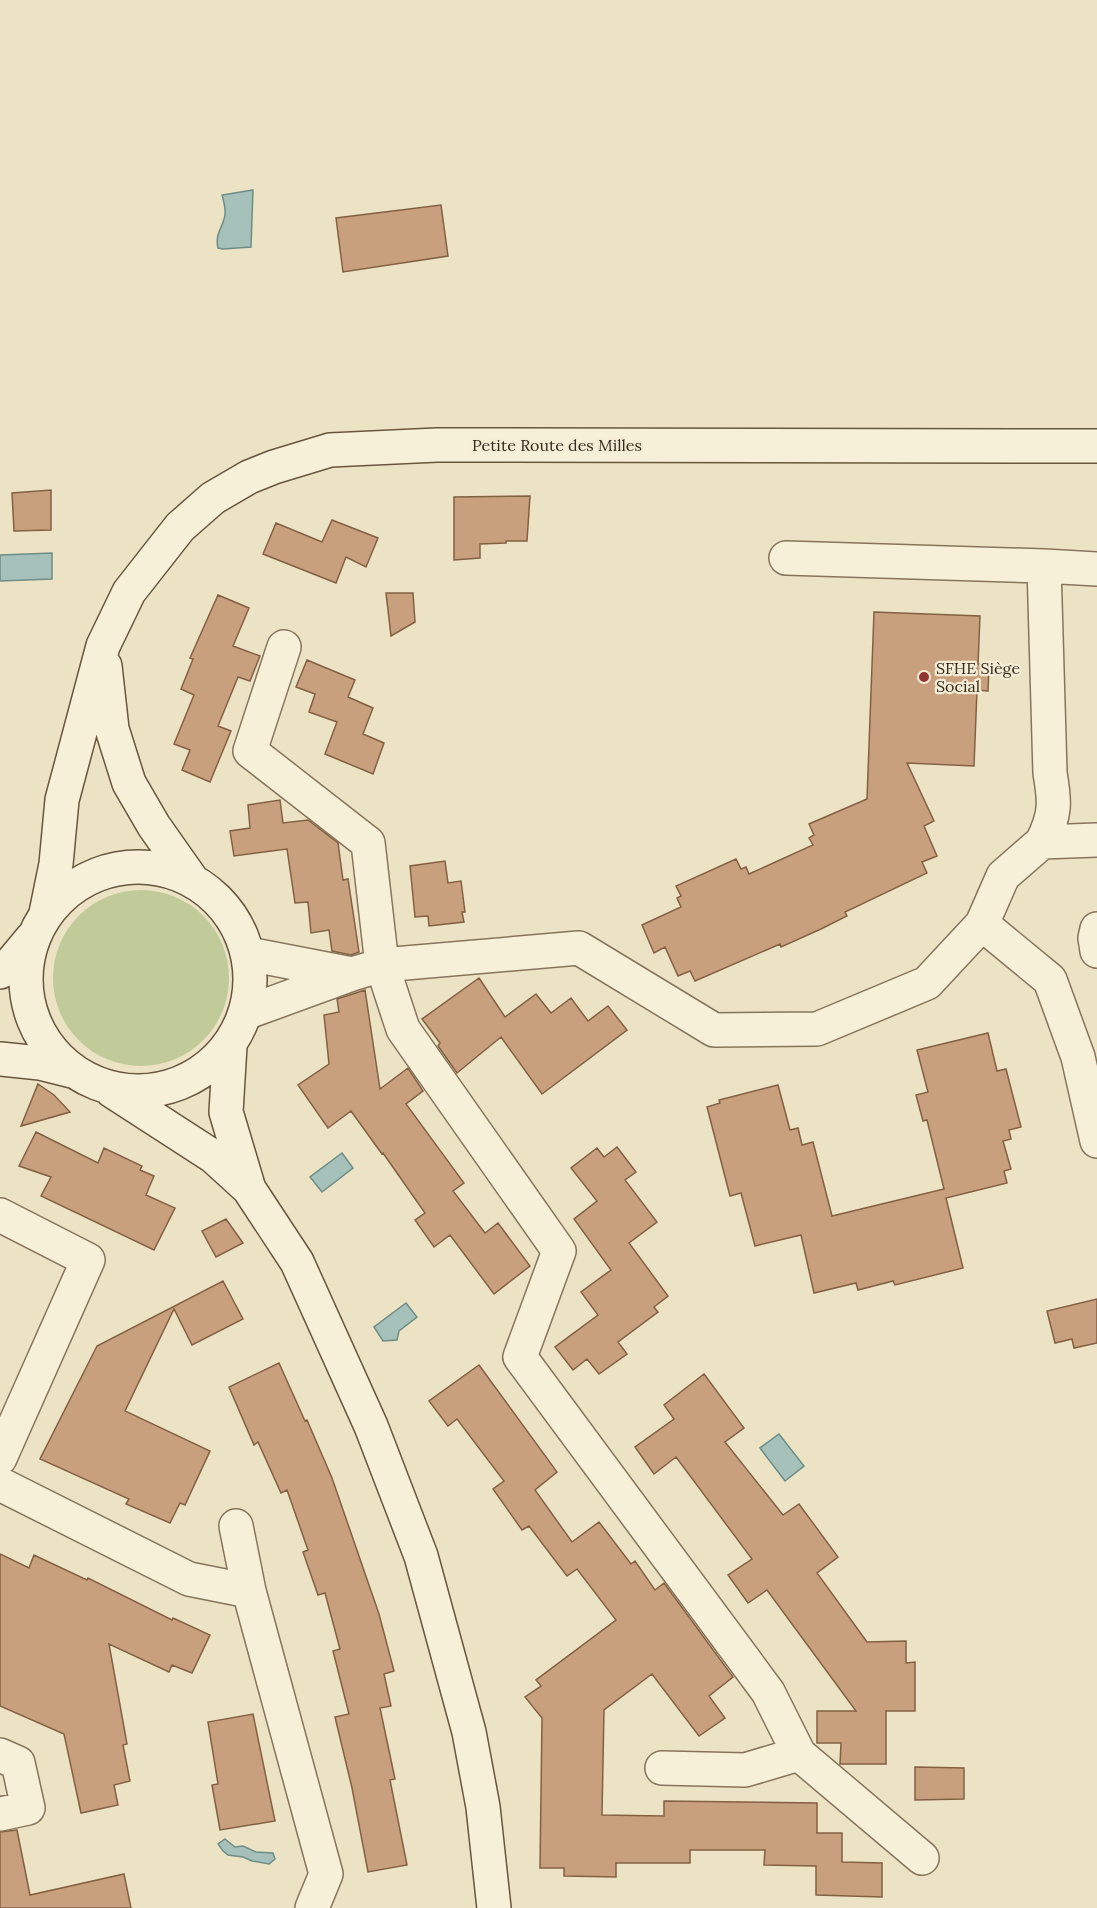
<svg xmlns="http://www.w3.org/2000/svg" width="1097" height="1908" font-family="Lora,serif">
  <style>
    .green { fill: #c1ca99 }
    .water { fill: #a6c0ba; stroke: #6e8d87; stroke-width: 1.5 }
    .building { fill: #c8a07d; stroke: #846043; stroke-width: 1.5 }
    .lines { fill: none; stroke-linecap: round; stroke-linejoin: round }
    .street-casing { stroke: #86755c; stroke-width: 36 }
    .secondary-casing { stroke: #68563f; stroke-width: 36 }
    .street { stroke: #f7f0d8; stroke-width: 33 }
    .secondary { stroke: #f7f0d8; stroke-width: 33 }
    .poi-dot { fill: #92342f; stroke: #f4ecd4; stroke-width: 2 }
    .labels { text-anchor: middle; stroke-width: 4.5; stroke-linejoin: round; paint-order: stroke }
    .street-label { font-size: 16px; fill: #372c1f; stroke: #f4ecd4 }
    .poi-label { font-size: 16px; fill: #372c1f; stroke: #f4ecd4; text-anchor: start }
  </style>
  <rect width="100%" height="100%" fill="#ece3c5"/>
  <path class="green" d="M53 978a88 88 0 1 1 176 0a88 88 0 1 1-176 0Z"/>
  <path class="water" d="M 253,190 L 251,247 L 223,249 L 218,248 C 215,235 221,230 224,219 C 227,212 224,202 222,195 Z
    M 52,553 L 52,579 L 0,581 L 0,555 Z
    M 342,1153 L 353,1168 L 322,1192 L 310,1177 Z
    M 406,1303 L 417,1317 L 399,1331 L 397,1340 L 383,1341 L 374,1327 Z
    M 779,1434 L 804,1466 L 785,1481 L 760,1448 Z
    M 225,1839 L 235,1847 L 243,1846 L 256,1852 L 273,1853 L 275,1859 L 269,1864 L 252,1861 L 243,1857 L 228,1855 L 223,1851 L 218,1844 Z"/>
  <path class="building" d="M 441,205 L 448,256 L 343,272 L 336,218 Z
    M 51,490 L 51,530 L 14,531 L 12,493 Z
    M 530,496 L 527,541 L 506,541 L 506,543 L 480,544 L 480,558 L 454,560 L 454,497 Z
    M 332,520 L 378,538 L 366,567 L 346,557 L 336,583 L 263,554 L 276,523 L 322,542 Z
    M 386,593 L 413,593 L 415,622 L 391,636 Z
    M 218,595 L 249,608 L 233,646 L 260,656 L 250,681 L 238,677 L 218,726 L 231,731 L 210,782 L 182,770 L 190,750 L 174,744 L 194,695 L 181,689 L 193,659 L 190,658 Z
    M 874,612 L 980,616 L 978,664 L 989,665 L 988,691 L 977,690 L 974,766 L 907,763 L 934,821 L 924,826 L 937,856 L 922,862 L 927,873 L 845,912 L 847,916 L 821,929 L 781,947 L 780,944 L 695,981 L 690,971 L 678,976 L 665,947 L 654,953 L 642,925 L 681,907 L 677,898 L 681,896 L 676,886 L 736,859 L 741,869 L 746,867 L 749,874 L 813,845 L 809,838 L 814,835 L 809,824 L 867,799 Z
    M 307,660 L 355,680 L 348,697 L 373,708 L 363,734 L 384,743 L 373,774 L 325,754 L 337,722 L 309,712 L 315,694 L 296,687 Z
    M 280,800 L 283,823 L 308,820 L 338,843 L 343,880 L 348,879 L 359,952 L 351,955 L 332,951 L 329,930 L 311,933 L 308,902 L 295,903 L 287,849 L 234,856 L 230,831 L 250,828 L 248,805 Z
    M 445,861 L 448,883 L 461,881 L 465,912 L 462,912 L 464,922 L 429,926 L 428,916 L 415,917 L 410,866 Z
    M 479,978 L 505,1017 L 536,994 L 551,1013 L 571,998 L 588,1021 L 608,1006 L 627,1030 L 542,1094 L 501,1037 L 457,1073 L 438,1046 L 440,1043 L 422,1019 Z
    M 365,990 L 380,1089 L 408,1068 L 423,1091 L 406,1104 L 464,1183 L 453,1191 L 485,1233 L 498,1223 L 530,1266 L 494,1294 L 450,1235 L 434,1247 L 415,1220 L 425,1213 L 383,1153 L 382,1154 L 351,1111 L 328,1128 L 298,1085 L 329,1064 L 324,1015 L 339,1012 L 337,999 Z
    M 988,1033 L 997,1071 L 1006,1069 L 1021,1127 L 1009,1130 L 1011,1139 L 1003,1141 L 1011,1169 L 1004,1171 L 1007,1183 L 946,1198 L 963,1268 L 895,1285 L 893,1281 L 858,1290 L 856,1283 L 814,1293 L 801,1235 L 755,1246 L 741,1193 L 730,1196 L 707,1107 L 720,1103 L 719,1100 L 778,1085 L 790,1130 L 798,1128 L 802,1145 L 813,1142 L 832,1216 L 944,1189 L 927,1120 L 923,1121 L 916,1095 L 928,1092 L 917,1050 Z
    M 38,1084 L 54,1095 L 70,1112 L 21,1126 Z
    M 36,1132 L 98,1163 L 104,1148 L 142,1166 L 140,1170 L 154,1176 L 146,1195 L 175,1208 L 154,1250 L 41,1196 L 51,1177 L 19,1166 Z
    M 617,1147 L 636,1172 L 625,1180 L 657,1222 L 629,1243 L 668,1296 L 654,1307 L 658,1312 L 618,1342 L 627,1354 L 599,1374 L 587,1359 L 573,1370 L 555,1347 L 598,1315 L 581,1292 L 611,1270 L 574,1219 L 597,1201 L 571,1168 L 597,1148 L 604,1157 Z
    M 226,1219 L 243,1243 L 216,1257 L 202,1231 Z
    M 223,1281 L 243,1319 L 192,1345 L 174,1309 L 125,1411 L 210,1451 L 185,1505 L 180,1503 L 170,1523 L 126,1504 L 129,1499 L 40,1459 L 97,1346 Z
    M 1097,1299 L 1097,1343 L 1074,1348 L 1072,1339 L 1055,1343 L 1047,1311 Z
    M 279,1363 L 305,1421 L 307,1420 L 332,1478 L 379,1614 L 394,1671 L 384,1674 L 391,1706 L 380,1708 L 395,1779 L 390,1780 L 407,1865 L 368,1872 L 352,1788 L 335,1717 L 349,1714 L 333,1651 L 340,1649 L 325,1593 L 318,1595 L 303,1552 L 308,1550 L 287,1490 L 281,1493 L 258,1442 L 254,1445 L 229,1387 Z
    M 479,1365 L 557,1472 L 535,1490 L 572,1542 L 599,1522 L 631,1564 L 635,1561 L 655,1590 L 664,1583 L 733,1677 L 709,1696 L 725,1718 L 699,1736 L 652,1674 L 604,1710 L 602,1815 L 664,1816 L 664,1801 L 817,1803 L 817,1833 L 842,1833 L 842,1862 L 882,1863 L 882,1897 L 816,1895 L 816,1866 L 764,1865 L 765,1850 L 690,1850 L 690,1863 L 616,1863 L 616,1877 L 564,1876 L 564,1868 L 540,1868 L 542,1718 L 525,1697 L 541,1686 L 536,1680 L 616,1620 L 577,1569 L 567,1576 L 529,1526 L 522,1530 L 493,1489 L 504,1481 L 457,1419 L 448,1426 L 429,1401 Z
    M 704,1374 L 744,1428 L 725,1442 L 783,1515 L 799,1504 L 838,1557 L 817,1573 L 867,1642 L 906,1641 L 906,1663 L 915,1662 L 915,1711 L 886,1711 L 886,1764 L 840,1764 L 841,1743 L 817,1743 L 817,1711 L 856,1711 L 767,1590 L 748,1603 L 728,1575 L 752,1559 L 676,1457 L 654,1474 L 635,1447 L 674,1419 L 664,1405 Z
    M 0,1554 L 29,1568 L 34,1555 L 87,1580 L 88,1578 L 172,1620 L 173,1618 L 210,1635 L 192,1673 L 172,1665 L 169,1672 L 109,1644 L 127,1744 L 123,1745 L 130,1781 L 114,1785 L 118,1805 L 81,1813 L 64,1734 L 0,1706 Z
    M 253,1714 L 275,1821 L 220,1830 L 212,1785 L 218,1784 L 208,1722 Z
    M 915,1767 L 964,1768 L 964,1799 L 915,1800 Z
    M 17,1830 L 30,1895 L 124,1874 L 131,1908 L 0,1908 L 0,1832 Z"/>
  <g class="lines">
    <defs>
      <path id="street" d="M 786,558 L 1044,566 L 1050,773 C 1055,802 1056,814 1042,842
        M 1044,566 L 1097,569
        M 284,647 L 250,751 L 368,843 L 382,965 L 403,1029 L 559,1251 L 520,1357 L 768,1692 L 799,1754 L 922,1858
        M 982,924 L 1050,980 L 1078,1057 L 1097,1141
        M 1097,929 L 1095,938 L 1097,951
        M 248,954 L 352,974 L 248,1012
        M 352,974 L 382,965 L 579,948 L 714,1030 L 817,1029 L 927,983 L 982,924 L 1003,876 L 1042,842 L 1097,840
        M 0,1215 L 88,1260 L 0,1458
        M 0,1484 L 189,1579 L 249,1591 L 326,1874 L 312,1908
        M 236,1526 L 249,1591
        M 0,1755 L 18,1763 L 28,1808 L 0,1814
        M 662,1768 L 745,1770 L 799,1754"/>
      <path id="secondary" d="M 105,666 L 112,729 L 129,783 L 154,826 L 192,880
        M26 979a112 112 0 1 1 224 0a112 112 0 1 1-224 0Z
        M 46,913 L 56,864 L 62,800 L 103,646 L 129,592 L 180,527 L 213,498 L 249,477 L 274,467 L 330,450 L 437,445 L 1097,446
        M 0,972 L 7,968 L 32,938
        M 230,1046 L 226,1112 L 249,1189 L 297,1262 L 371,1426 L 421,1556 L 469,1732 L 483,1807 L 494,1908
        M 0,1059 L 40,1063 L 72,1071
        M 112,1091 L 214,1157 L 248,1188"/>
    </defs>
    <use href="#street" class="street-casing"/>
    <use href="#secondary" class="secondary-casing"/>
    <use href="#street" class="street"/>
    <use href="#secondary" class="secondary"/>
  </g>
  <circle class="poi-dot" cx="924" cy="677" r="6"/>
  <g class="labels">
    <g class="street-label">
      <text x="557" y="451">Petite Route des Milles</text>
    </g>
    <g class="poi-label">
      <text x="936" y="674">SFHE Siège<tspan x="936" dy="18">Social</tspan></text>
    </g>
  </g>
</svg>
